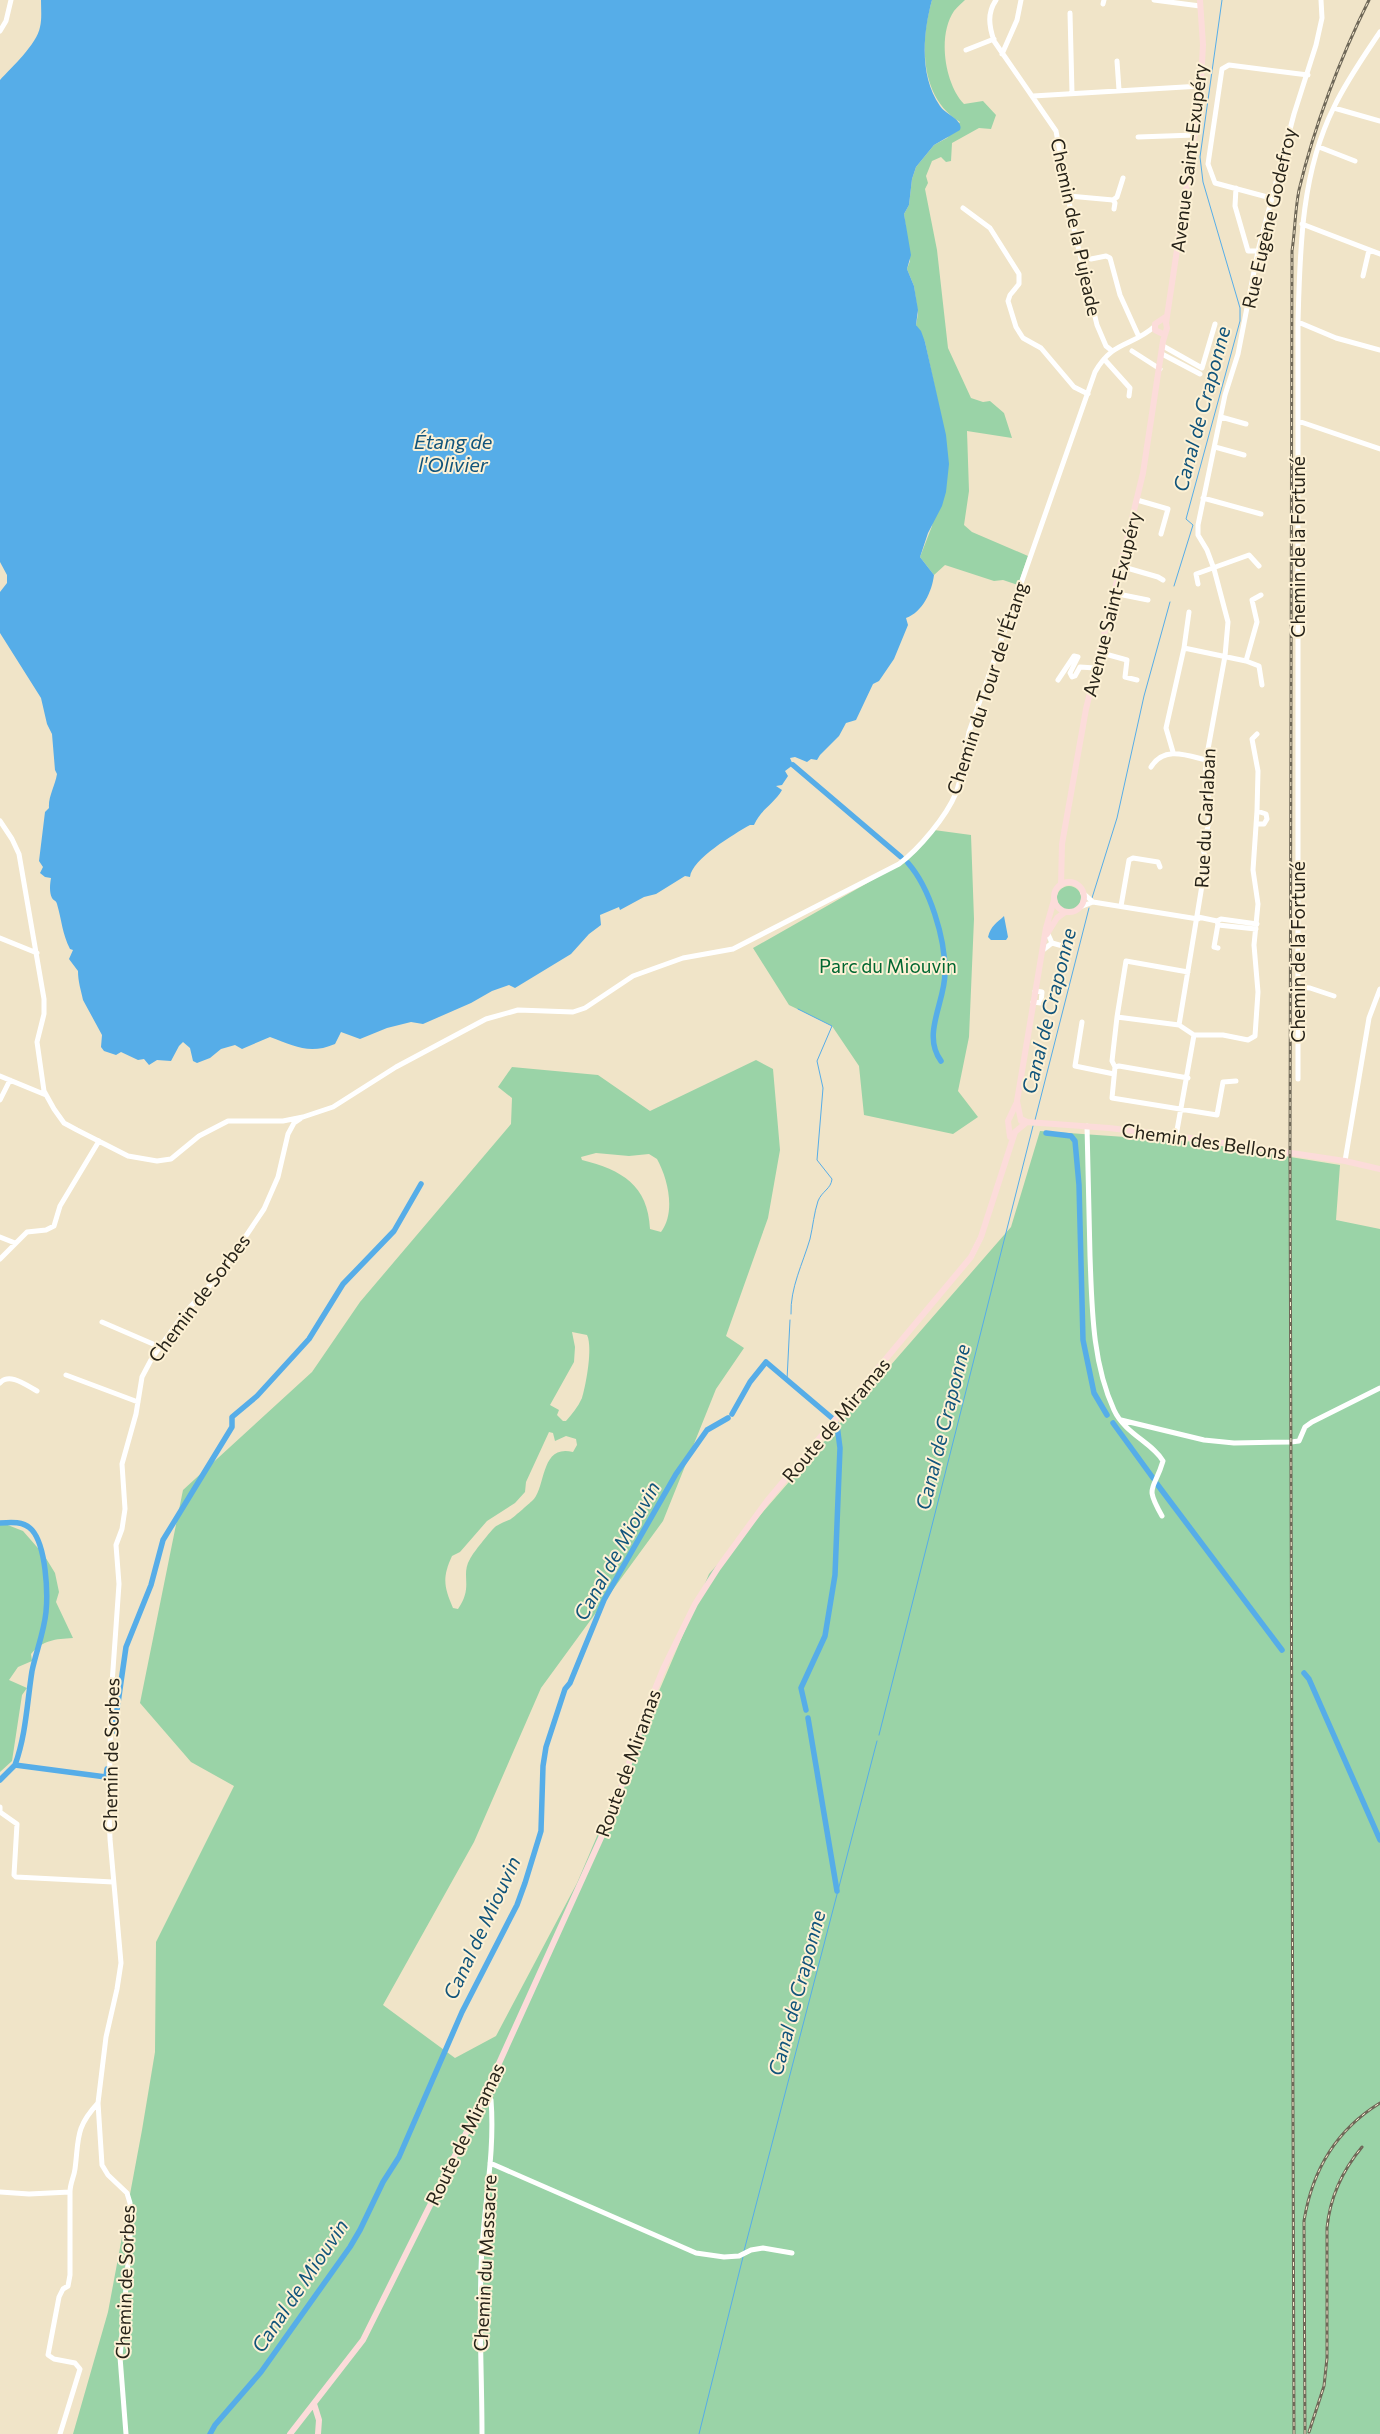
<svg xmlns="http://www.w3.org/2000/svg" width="1380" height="2434" font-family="Commissioner,sans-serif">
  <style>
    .green { fill: #9ad3a7; fill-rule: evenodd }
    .water { fill: #56ade8 }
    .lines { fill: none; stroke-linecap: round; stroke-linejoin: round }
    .stream { stroke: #56ade8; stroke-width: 1 }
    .canal { stroke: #56ade8; stroke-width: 5.5 }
    .minor { stroke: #fff; stroke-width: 5 }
    .major { stroke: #fcdcda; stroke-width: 6 }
    .rail-casing { stroke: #6f6858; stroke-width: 3 }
    .rail { stroke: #fdf1d5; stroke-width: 1; stroke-dasharray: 4; stroke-linecap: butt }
    .labels { text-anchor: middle; stroke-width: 4; stroke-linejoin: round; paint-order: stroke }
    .street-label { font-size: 19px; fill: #272319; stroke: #fdf1d5 }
    .park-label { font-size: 19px; fill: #006731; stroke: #fdf1d5 }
    .water-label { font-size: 20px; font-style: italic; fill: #11547b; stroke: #fdf1d5 }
  </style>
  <rect width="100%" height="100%" fill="#f0e4c8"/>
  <path class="green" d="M 932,0 L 965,0 C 961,4 957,7 954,11 C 937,36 945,84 964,104 L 983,101 L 996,115 L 991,129 L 979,128 L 952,143 L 951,161 L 946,162 L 941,157 L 932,161 L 926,176 L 928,183 L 925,189 L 937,250 L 948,348 L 971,398 L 983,402 L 990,401 L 1004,413 L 1012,438 L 967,431 L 969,491 L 964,525 L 972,532 L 1028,556 L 1018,585 L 1003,580 L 994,581 L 945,565 L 934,575 L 920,557 L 932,526 L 946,440 L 925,342 L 916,325 L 918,314 L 914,286 L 907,269 L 910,261 L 904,214 L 909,205 L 912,179 L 916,167 L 934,145 L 947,138 L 960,122 C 919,97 920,41 932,0 Z
    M 934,830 L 971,835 L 974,919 L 969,1037 L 958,1091 L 978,1117 L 953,1134 L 864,1115 L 859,1066 L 832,1026 L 789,1005 L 753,948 L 906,861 Z
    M1057 898a12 12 0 1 1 24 0a12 12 0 1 1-24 0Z
    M 756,1060 L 773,1069 L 780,1150 L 768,1218 L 726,1336 L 744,1348 L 716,1389 L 663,1521 L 541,1688 L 474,1842 L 383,2005 L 455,2058 L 496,2036 L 577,1883 L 709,1574 L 1011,1227 L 1040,1131 L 1196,1142 L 1340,1165 L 1336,1220 L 1380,1229 L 1380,2434 L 73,2434 L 108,2312 L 142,2130 L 155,2052 L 156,1942 L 234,1786 L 191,1762 L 140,1703 L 183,1490 L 312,1372 L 360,1302 L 511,1124 L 512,1098 L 498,1087 L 512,1067 L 598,1075 L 650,1111 ZM 596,1153 L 629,1156 L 649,1154 L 657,1159 C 668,1179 676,1212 661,1232 L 650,1229 C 648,1185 622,1170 582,1160 L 581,1157 ZM 572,1332 L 587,1335 C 593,1347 586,1385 582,1398 C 578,1407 572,1414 566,1421 L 563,1421 L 557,1415 L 559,1410 L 550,1405 L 574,1362 L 575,1347 ZM 549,1432 L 553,1433 L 555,1441 L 566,1436 L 576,1439 L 577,1445 L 573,1452 C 541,1444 546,1484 534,1499 C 530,1503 515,1516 511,1519 C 505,1522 498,1524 494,1528 C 489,1533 473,1553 470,1559 C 460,1576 474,1586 458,1609 L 453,1608 C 444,1587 442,1578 452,1556 L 460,1552 L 487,1521 L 515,1503 L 525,1492 L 526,1482 Z
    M 0,1522 L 23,1531 L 44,1555 L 55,1573 L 59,1592 L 56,1602 L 73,1638 C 55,1639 43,1640 31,1654 L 32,1661 L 18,1667 L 9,1680 L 27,1688 L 22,1695 L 12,1761 L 0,1772 Z"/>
  <path class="water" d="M 41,0 L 932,0 C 923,33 919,76 940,106 C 945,114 964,120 960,130 L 934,145 L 916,167 L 912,179 L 909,205 L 904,214 L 911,255 L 907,269 L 914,286 L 918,310 L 916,325 L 921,331 L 925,342 L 946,435 L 949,464 L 946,492 L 942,506 L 928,533 L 920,557 L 934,575 C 932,591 923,612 906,618 L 908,625 L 894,659 L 879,681 L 873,684 L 856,720 L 846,723 L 839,736 L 820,755 L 817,760 L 811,759 L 807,762 L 795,757 L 790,758 L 793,765 L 785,771 L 788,776 L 782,785 L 776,786 L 782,790 C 774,804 761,809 754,825 L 750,825 C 734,834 692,859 690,877 L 685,876 L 656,894 L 644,897 L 620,910 L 619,907 L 600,915 L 601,925 L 589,934 L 571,954 L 515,988 L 509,985 L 492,991 L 471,1003 L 423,1024 L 411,1022 L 387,1028 L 360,1039 L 341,1032 L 335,1044 C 309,1055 295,1046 270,1037 L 242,1049 L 235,1045 L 221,1049 L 210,1058 L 197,1063 L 193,1061 L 190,1048 L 183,1042 L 179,1046 L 171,1061 L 157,1060 L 149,1065 L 144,1059 L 138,1060 L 121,1052 L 116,1055 L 104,1051 L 101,1047 L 102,1035 L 83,1000 C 81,990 78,982 78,971 L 69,959 L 73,950 L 70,949 C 62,933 62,921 57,904 C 56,900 54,901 52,898 C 49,892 50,884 51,878 L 45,877 L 40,873 L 43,867 L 39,861 L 45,812 L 49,808 C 48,797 55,786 57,774 L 55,770 L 52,734 L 47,724 L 41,698 L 0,633 L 0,592 L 7,583 L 7,575 L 0,562 L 0,80 C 11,68 37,44 40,27 C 42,19 41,9 41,0 Z
    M 1004,916 L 1008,937 L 1006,940 L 991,940 L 988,937 C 991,925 997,923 1004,916 Z"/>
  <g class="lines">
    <path class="stream" d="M 1174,586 L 1193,525 L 1186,519 L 1240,321 L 1240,308 L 1203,182 L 1200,157 L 1222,0
      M 1092,898 L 1117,818 L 1144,696 L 1170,602
      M 1035,1120 L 1089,908
      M 791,1314 C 790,1288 803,1263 810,1239 C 813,1226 814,1213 818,1201 C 822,1191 831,1189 832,1179 L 817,1160 L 823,1088 L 817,1061 L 832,1026 L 798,1009
      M 787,1380 L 790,1320
      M 879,1735 L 1033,1126
      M 744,2251 L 877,1741
      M 699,2434 L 743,2257"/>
    <path class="canal" d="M 793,765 L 901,857
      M 908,863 C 930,888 945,938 945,971 C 946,1001 921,1034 941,1061
      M 1046,1133 L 1071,1136 L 1075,1141 L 1079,1185 L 1083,1340 L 1094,1393 L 1107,1415
      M 732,1414 L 750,1382 L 766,1362 L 832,1418
      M 1113,1423 L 1153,1478
      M 1157,1484 L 1282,1650
      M 0,1523 C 11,1522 24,1521 32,1530 C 46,1546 48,1592 46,1612 C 44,1632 36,1652 32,1671 C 27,1703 26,1735 15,1765 L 106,1777 L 107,1769
      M 1304,1673 L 1309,1679 L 1380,1840
      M 806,1710 L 801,1688 L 825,1636 L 835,1575 L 840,1448 L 837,1425
      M 808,1718 L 837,1891
      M 114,1731 L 126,1647 L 151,1585 L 163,1540 L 232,1427 L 232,1417 L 257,1396 L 309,1339 L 343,1284 L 394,1231 L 421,1184
      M 0,1780 L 15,1765
      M 210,2434 L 215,2425 L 261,2372 L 350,2247 L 360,2230 L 383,2182 L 399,2157 L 462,2012 L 517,1905 L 525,1883 L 541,1831 L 543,1766 L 546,1747 L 565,1689 L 570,1683 L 604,1600 L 676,1474 L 707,1430 L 728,1418"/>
    <path class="minor" d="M 996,0 C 987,13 989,26 994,41 L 1056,131 L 1075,234 L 1097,325 L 1106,346 L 1111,350
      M 1154,0 L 1200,6
      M 1103,4 L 1104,0
      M 1070,13 L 1072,93
      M 0,31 L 6,21 L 11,0
      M 966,50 L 994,39
      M 1002,54 L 1017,20 L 1021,0
      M 1117,61 L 1119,90
      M 1033,96 L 1201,86
      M 1334,108 L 1380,121
      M 1138,137 L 1195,135
      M 1319,147 L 1355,161
      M 1236,188 L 1235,206 L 1248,251 L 1258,251
      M 1069,196 L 1113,200 L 1115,203 L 1114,209
      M 1271,198 L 1215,183 L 1208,164 L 1222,69 L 1229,65 L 1308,75
      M 1113,200 L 1117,197 L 1123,178
      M 963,208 L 990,228 L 1019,274 L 1019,284 L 1010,295 L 1008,301 L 1016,327 L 1023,338 L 1041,348 L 1074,387 L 1088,394
      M 1302,224 L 1380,254
      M 1091,259 L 1106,256 L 1110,258 L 1120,295 L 1139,337
      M 1363,276 L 1369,250
      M 1298,322 L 1336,338 L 1380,350
      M 1163,346 L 1202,368 L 1215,324
      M 1132,351 L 1160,369
      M 1162,354 L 1200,374
      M 1104,359 L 1130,388 L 1129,396
      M 1221,417 L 1246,424
      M 1298,421 L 1380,449
      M 1215,447 L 1244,455
      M 1203,498 L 1261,514
      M 1137,500 L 1168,509 L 1161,534
      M 1120,566 L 1158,577 L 1163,580
      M 1198,584 L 1196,574 L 1249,555 L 1259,566
      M 1113,593 L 1148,600
      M 1184,648 L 1246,661 L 1259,666 L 1262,685
      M 1098,652 L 1127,660 L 1125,677 L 1137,680
      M 1246,661 L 1257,622 L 1252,600 L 1261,595
      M 1058,680 L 1074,656 L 1078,657 L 1070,673 L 1072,677 L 1075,676 L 1080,667 L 1095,668
      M 1257,734 L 1252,739 L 1258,771 L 1257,811
      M 1173,752 L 1166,728 L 1184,648 L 1189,612
      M 1151,767 C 1164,746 1186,755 1206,760
      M 0,821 L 12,839 L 19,854 L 44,999 L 44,1014 L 37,1042 L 44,1091 L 54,1109 L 64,1123 L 77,1130 L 128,1156 L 157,1161 L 171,1159 L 199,1136 L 228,1121 L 283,1121 L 303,1117 L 333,1107 L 396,1067 L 486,1019 L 518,1010 L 573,1012 L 585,1008 L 633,976 L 683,958 L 733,949 L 899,864 C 919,849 946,817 956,793 C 963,774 965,752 969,732 L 1095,372 C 1113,340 1132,347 1155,326
      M 1093,902 L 1198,919
      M 1121,906 L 1129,860 L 1133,858 L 1158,862 L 1160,867
      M 1080,907 L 1093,902 L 1083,893
      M 1198,917 L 1217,921 L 1221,919 L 1257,924
      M 1217,921 L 1218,925 L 1256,929
      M 1218,924 L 1214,947 L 1218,948
      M 0,938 L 37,953
      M 1052,943 L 1070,948
      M 1043,950 L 1052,943 L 1047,932
      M 1298,987 L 1310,988 L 1334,996
      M 1033,1002 L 1041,1003 L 1042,992 L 1035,991
      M 1082,1022 L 1075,1066 L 1114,1074
      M 1179,1025 L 1117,1017 L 1126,961 L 1188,972
      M 1194,1035 L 1223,1035 L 1248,1040 L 1255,1036 L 1258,992 L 1254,945 L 1258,904 L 1253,870 L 1257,811 L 1266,814 L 1267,819 L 1264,824 L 1257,824
      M 1115,1067 L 1112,1061 L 1117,1017
      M 0,1076 L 46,1095
      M 1188,1078 L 1119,1066 L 1115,1067 L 1112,1098 L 1217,1115 L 1223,1082 L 1236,1081
      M 1298,1079 L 1298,322 C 1300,249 1301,173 1334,107 C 1347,80 1364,56 1380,32
      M 0,1100 L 10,1080
      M 1087,1126 C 1088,1170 1089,1213 1090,1256 C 1092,1307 1092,1362 1114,1410 C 1125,1434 1153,1443 1163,1461 C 1154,1492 1144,1484 1162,1516
      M 1176,1136 L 1194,1035 L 1179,1025 L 1206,861 L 1203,849 L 1209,821 L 1209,799 L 1205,785 L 1206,760 L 1225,656 L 1228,622 L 1214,569 L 1207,550 L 1198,535 L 1198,525 L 1225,395 L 1238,354 L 1258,251 L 1294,114 L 1316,45 L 1322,18 L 1321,0
      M 1345,1161 L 1369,1018 L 1380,989
      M 0,1237 L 15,1243
      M 0,1259 L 27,1232 L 46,1230 L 54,1226 L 60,1206 L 99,1141
      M 102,1322 L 160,1347
      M 66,1375 L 138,1402
      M 0,1383 C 9,1372 26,1385 37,1391
      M 1121,1420 L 1204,1440 L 1234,1443 L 1291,1442 L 1299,1441 L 1305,1427 L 1312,1422 L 1380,1388
      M 0,1807 L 0,1812 L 17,1824 L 14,1875 L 16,1877 L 113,1882
      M 490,2163 L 696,2253 L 724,2257 L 739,2256 L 751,2250 L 763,2248 L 792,2253
      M 0,2192 L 29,2194 L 70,2192
      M 60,2434 L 80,2369 L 75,2363 L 54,2359 L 48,2355 L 59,2297 L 63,2289 L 68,2286 L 70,2275 L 70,2192 C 70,2183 74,2177 75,2169 C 79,2138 75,2128 98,2103
      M 126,2434 L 120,2357 L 130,2240 L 130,2203 L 127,2193 L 108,2175 L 102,2165 L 98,2103 L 106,2037 L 117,1989 L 121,1963 L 110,1839 L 109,1810 L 111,1698 L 119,1584 L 116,1545 L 122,1529 L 125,1509 L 122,1464 L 136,1414 L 142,1377 L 152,1358 L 183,1315 L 221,1273 L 264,1209 L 278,1177 L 288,1134 L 294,1123 L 300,1119
      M 482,2434 C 482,2372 478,2310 482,2248 C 485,2199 495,2150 491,2100 L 485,2095"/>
    <path class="major" d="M 1161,333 L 1155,330 L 1155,324 L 1167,316
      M1054 897a15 15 0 1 1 30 0a15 15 0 1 1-30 0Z
      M 1061,885 L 1062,844 L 1086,709 L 1143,473 L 1163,341 L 1167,328 L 1166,323 L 1200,97 L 1203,45 L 1200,0
      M 1047,934 L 1057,918 L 1065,912
      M 1021,1119 L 1027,1122 L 1109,1128 L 1176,1136 L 1345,1161 L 1380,1169
      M 1021,1121 L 1017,1101 L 1046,928 L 1054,900
      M 1010,1137 L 1008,1121 L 1016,1104
      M 314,2404 L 319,2420 L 318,2434
      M 290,2434 L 363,2340 L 481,2103 L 614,1809 L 647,1709 L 664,1667 L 695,1604 L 718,1568 L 767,1501 L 971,1257 L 981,1237 L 1015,1132 L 1027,1122"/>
    <defs>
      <path id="rail" d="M 1309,2432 L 1324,2386 L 1327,2358 L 1327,2228 C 1330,2197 1342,2171 1362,2147
        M 1294,2434 L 1290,1152 L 1292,251 C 1295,231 1295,210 1299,190 C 1314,127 1340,58 1369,0
        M 1305,2434 L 1304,2221 C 1312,2171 1336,2130 1380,2103"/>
    </defs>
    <use href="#rail" class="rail-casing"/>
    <use href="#rail" class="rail"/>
  </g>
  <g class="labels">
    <g class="street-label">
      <text transform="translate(1189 158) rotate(-83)" y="7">Avenue Saint-Exupéry</text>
      <text transform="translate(1269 218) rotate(-77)" y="7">Rue Eugène Godefroy</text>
      <text transform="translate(1076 227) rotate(78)" y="7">Chemin de la Pujeade</text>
      <text transform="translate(1298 547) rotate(-90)" y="7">Chemin de la Fortuné</text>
      <text transform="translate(1112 604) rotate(-76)" y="7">Avenue Saint-Exupéry</text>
      <text transform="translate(987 688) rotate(-72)" y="7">Chemin du Tour de l'Étang</text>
      <text transform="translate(1205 818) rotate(-87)" y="7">Rue du Garlaban</text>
      <text transform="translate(1298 952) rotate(-90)" y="7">Chemin de la Fortuné</text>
      <text transform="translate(1204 1141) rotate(8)" y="7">Chemin des Bellons</text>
      <text transform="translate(199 1298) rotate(-53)" y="7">Chemin de Sorbes</text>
      <text transform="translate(836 1420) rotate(-50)" y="7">Route de Miramas</text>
      <text transform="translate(111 1755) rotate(-89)" y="7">Chemin de Sorbes</text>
      <text transform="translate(628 1763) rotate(-70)" y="7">Route de Miramas</text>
      <text transform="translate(465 2134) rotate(-64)" y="7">Route de Miramas</text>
      <text transform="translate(485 2263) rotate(-87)" y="7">Chemin du Massacre</text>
      <text transform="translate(125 2282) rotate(-88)" y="7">Chemin de Sorbes</text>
    </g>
    <g class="park-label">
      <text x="888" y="973">Parc du Miouvin</text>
    </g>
    <g class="water-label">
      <text transform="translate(1202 409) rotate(-75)" y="7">Canal de Craponne</text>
      <text x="453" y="449">Étang de<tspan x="453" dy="23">l'Olivier</tspan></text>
      <text transform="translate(1049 1011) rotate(-76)" y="7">Canal de Craponne</text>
      <text transform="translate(943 1427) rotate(-76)" y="7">Canal de Craponne</text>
      <text transform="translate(617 1551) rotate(-61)" y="7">Canal de Miouvin</text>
      <text transform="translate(482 1928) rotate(-65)" y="7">Canal de Miouvin</text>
      <text transform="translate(797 1993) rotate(-75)" y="7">Canal de Craponne</text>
      <text transform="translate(300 2286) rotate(-56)" y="7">Canal de Miouvin</text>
    </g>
  </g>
</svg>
